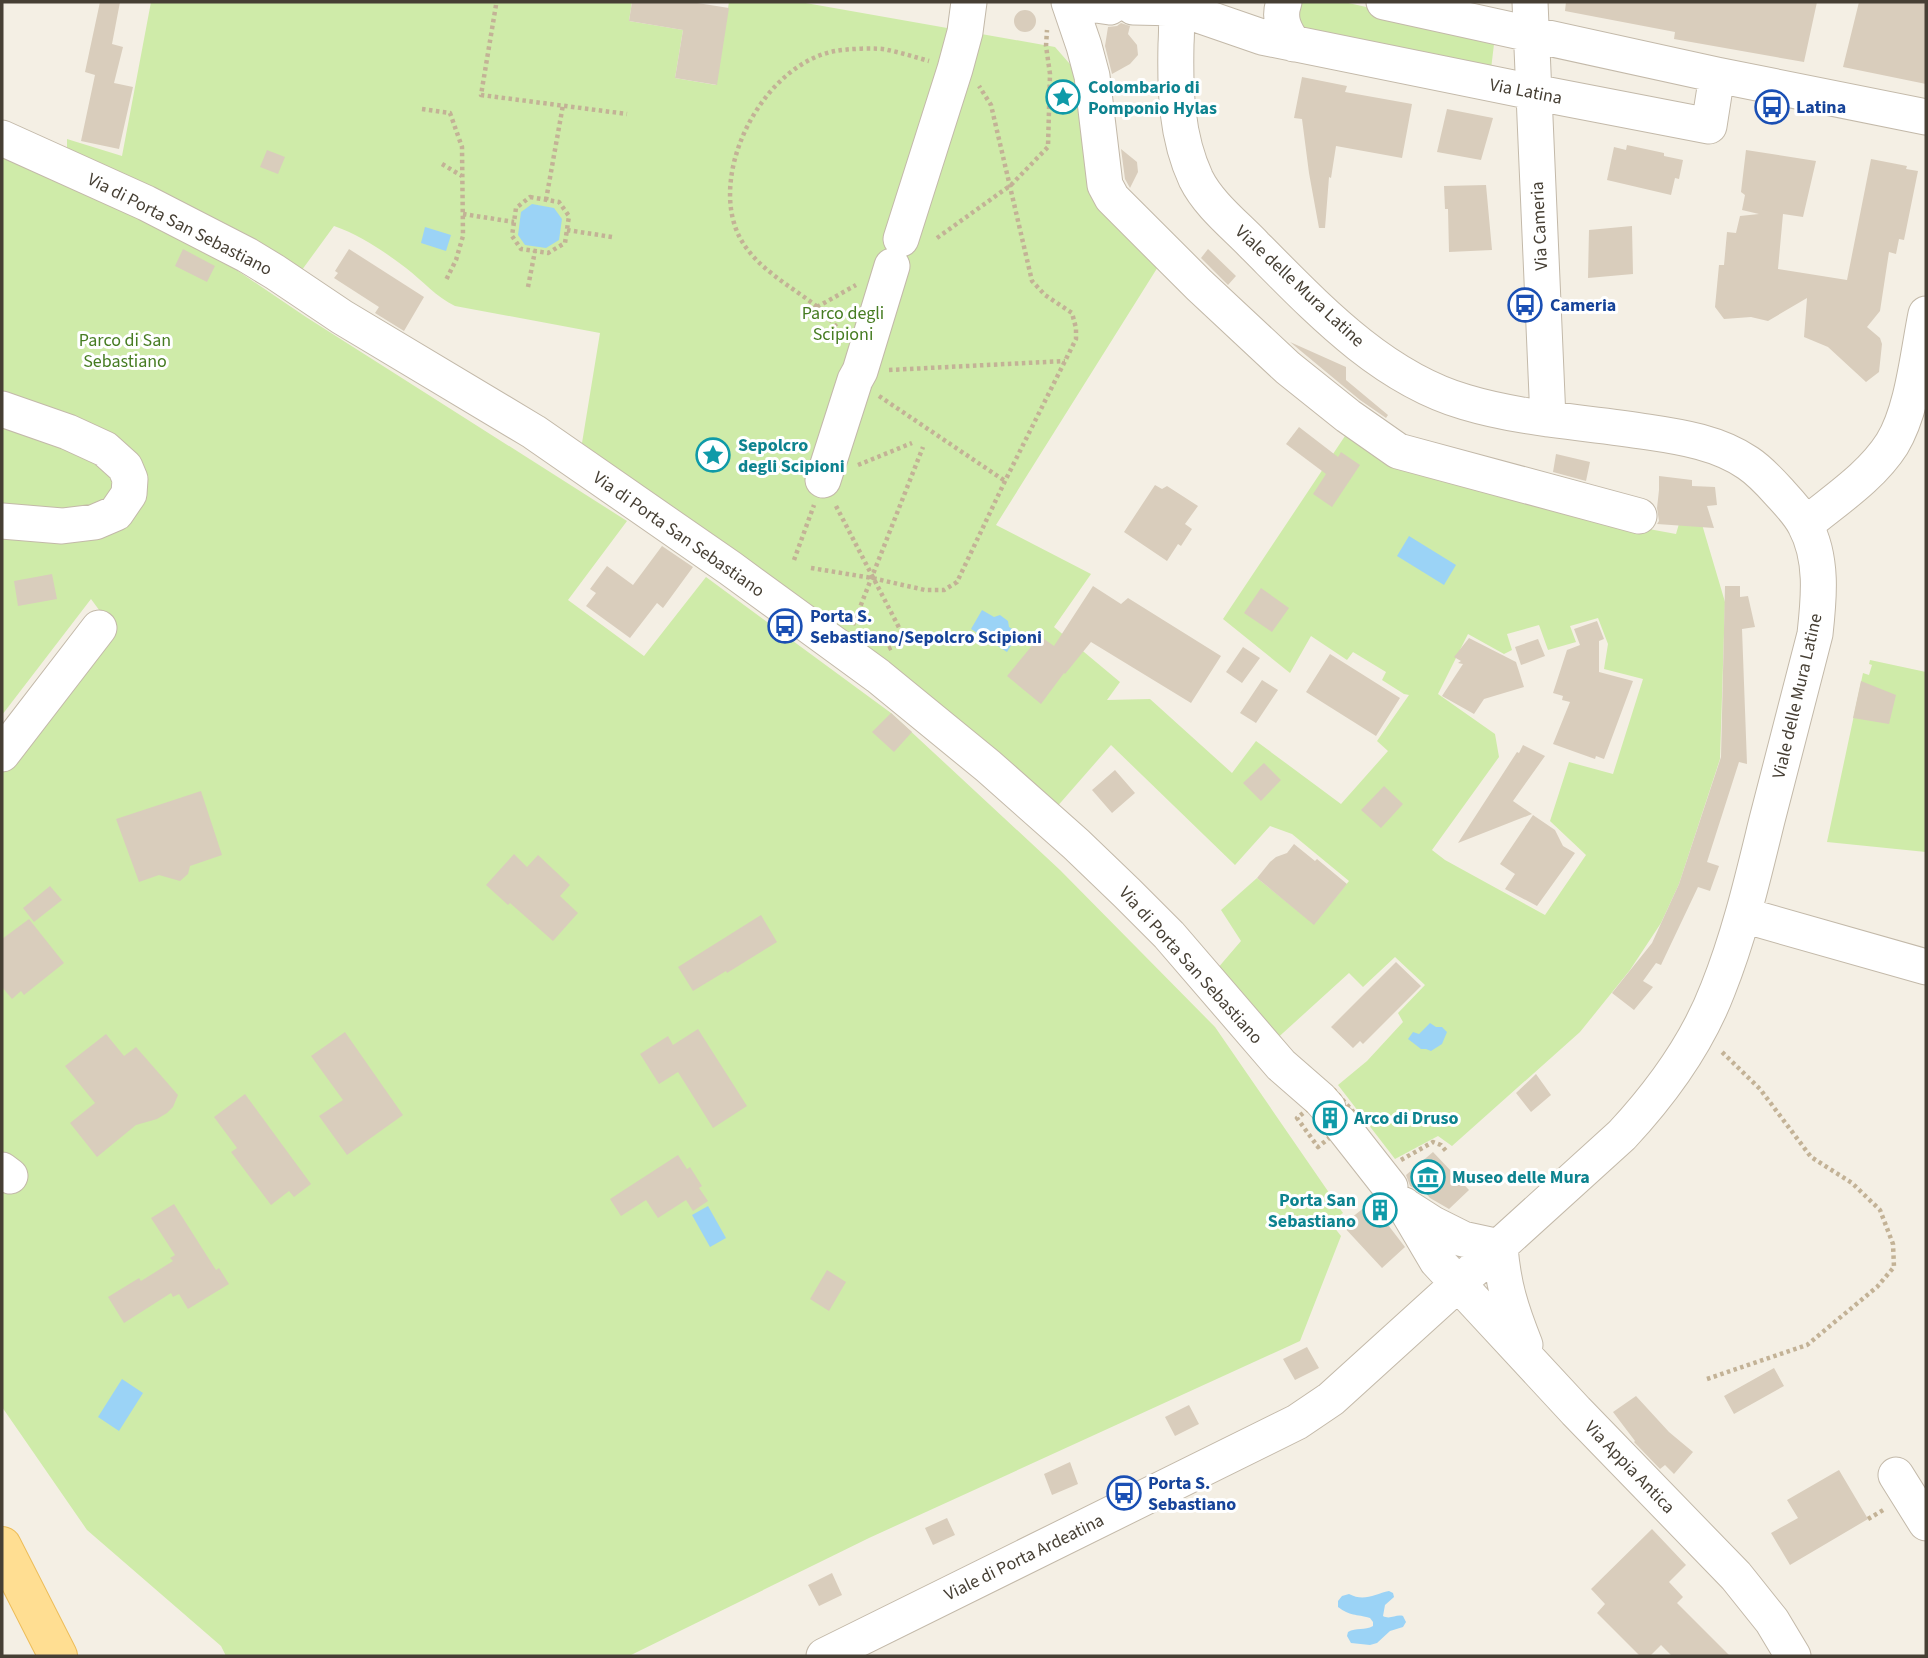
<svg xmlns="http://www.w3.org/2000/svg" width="1928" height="1658" font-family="'Source Sans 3',sans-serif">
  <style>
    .green { fill: #cfeba9; fill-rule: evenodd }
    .water { fill: #9bd3f6 }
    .building { fill: #d9cdbc }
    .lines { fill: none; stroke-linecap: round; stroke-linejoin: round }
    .minor-casing { stroke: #c3b9a9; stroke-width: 37 }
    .major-casing { stroke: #edbd59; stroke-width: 40 }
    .path { stroke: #c3b296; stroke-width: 4.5; stroke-dasharray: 3.5 3.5; stroke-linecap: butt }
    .minor { stroke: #fff; stroke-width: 35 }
    .major { stroke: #ffde92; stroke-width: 38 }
    .labels { text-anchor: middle; stroke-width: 6; stroke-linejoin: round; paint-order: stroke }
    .culture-label { font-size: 18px; font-weight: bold; fill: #0d838f; stroke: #fff; text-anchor: start }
    .street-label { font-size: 18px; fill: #463f34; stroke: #fff }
    .transit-label { font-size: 18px; font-weight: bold; fill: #164399; stroke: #fff; text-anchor: start }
    .park-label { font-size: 18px; fill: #467c22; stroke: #fff }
  </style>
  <rect width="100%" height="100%" fill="#f4efe4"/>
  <path class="green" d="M 151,2 L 632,2 L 629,21 L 683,30 L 675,78 L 716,85 L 729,2 L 800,2 L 1055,47 L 1076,71 L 1095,195 L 1161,262 L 996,525 L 1091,574 L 1054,627 L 1120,682 L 1107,700 L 1150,699 L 1232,773 L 1256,741 L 1341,804 L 1388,751 L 1377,741 L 1409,695 L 1404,694 L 1382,680 L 1386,672 L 1353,652 L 1347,660 L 1311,636 L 1290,673 L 1223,619 L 1351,427 L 1638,527 L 1676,534 L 1681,517 L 1701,521 L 1725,602 L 1720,759 L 1679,884 L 1661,923 L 1630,970 L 1580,1032 L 1452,1146 L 1438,1136 L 1395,1159 L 1338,1085 L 1367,1061 L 1403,1022 L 1398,1013 L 1425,985 L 1395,957 L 1363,987 L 1349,973 L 1272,1043 L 1211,976 L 1241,941 L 1221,910 L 1257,878 L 1314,924 L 1349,881 L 1292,834 L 1270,826 L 1235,865 L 1111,745 L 1055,809 L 900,679 L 582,443 L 600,333 L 455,306 C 436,297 423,281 406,268 C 385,252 360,235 334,226 L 299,274 L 67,153 L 67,139 L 122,156 ZM 1598,618 L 1608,644 L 1604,669 L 1643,679 L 1613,774 L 1569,762 L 1550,821 L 1586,855 L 1545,915 L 1445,860 L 1432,850 L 1499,757 L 1495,734 L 1438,694 L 1468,634 L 1504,654 L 1512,650 L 1507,634 L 1539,625 L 1548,650 L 1576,642 L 1570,626 Z
    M 1295,2 L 1344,2 L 1495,36 L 1491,69 L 1296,27 Z
    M 2,156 L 163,230 L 235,269 L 306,317 L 627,521 L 568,600 L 644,656 L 706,577 L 891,713 L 1060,870 L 1215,1027 L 1343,1213 L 1330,1222 L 1341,1236 L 1300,1341 L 869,1538 L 629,1656 L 226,1656 L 221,1646 L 87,1530 L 2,1407 L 2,765 L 113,629 L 91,599 L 2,715 Z
    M 1870,660 L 1926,672 L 1926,852 L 1827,842 L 1863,673 L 1869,675 L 1872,665 L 1869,664 Z"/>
  <path class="water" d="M 532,204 L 554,208 L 562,219 L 559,240 L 546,248 L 525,245 L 518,235 L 521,212 Z
    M 425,227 L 451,235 L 446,251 L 421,243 Z
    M 1409,536 L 1456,565 L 1444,585 L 1397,556 Z
    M 982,610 L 994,617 L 1000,615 L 1008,621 L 1009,627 L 1019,633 L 1007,652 L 971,629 Z
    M 1430,1023 L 1436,1027 L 1442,1027 L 1447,1032 L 1442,1044 L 1431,1051 L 1426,1049 L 1421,1049 L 1408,1039 L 1413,1032 L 1419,1034 Z
    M 708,1206 L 726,1238 L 710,1247 L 692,1215 Z
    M 122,1379 L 143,1393 L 119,1431 L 98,1417 Z
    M 1389,1591 L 1393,1593 L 1394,1597 L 1385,1605 L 1383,1616 C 1390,1620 1396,1614 1403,1616 L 1406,1622 L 1403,1627 L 1390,1631 L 1377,1643 L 1370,1645 L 1351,1643 L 1347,1636 L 1348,1632 C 1356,1627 1365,1631 1373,1626 L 1373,1622 L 1370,1618 C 1356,1614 1350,1616 1338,1607 L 1338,1601 L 1342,1596 L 1349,1594 C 1364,1602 1375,1594 1389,1591 Z"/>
  <path class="building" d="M 100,2 L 120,2 L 112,44 L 123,47 L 114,83 L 133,87 L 119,149 L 81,141 L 95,75 L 85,72 Z
    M 632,2 L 691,2 L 729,8 L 717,85 L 675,78 L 683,30 L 629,21 Z
    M 1566,2 L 1817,2 L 1804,62 L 1674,39 L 1675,32 L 1565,11 Z
    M 1859,2 L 1926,2 L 1926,84 L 1843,67 Z
    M1014 21a11 11 0 1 1 22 0a11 11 0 1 1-22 0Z
    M 1121,23 L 1130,26 L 1128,34 L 1137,45 L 1138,55 L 1130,64 L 1112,74 L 1105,46 L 1108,27 L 1117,26 Z
    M 1302,77 L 1347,86 L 1345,92 L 1412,104 L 1402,158 L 1336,146 L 1331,178 L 1329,177 L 1325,228 L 1319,228 L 1309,173 L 1302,119 L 1294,118 Z
    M 1447,109 L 1493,118 L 1481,160 L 1437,152 Z
    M 1627,145 L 1664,153 L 1664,156 L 1683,160 L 1679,179 L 1675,178 L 1671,195 L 1607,180 L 1614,147 L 1626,150 Z
    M 1121,149 L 1137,162 L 1138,172 L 1130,188 L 1125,179 Z
    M 267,150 L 285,157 L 278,174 L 260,167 Z
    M 1746,150 L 1816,161 L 1803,217 L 1783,214 L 1778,269 L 1847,280 L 1871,159 L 1907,166 L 1906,169 L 1918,171 L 1904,240 L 1899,239 L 1896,254 L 1889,252 L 1880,311 L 1867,327 L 1880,338 L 1882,344 L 1879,372 L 1866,382 L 1828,347 L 1804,337 L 1807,298 L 1768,321 L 1751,317 L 1724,319 L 1715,307 L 1719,265 L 1724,265 L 1727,232 L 1736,233 L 1740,216 L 1759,214 L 1742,210 L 1745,195 L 1741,192 Z
    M 1486,185 L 1492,250 L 1449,252 L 1448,209 L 1445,209 L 1444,186 Z
    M 1632,226 L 1633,274 L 1588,278 L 1589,230 Z
    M 183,249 L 215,266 L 207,282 L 175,266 Z
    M 349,249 L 424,297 L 404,331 L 375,313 L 379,307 L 334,278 L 338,273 L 335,271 Z
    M 1208,249 L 1236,276 L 1228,285 L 1201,258 Z
    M 1290,342 L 1346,367 L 1346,380 L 1388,415 L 1386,418 L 1360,400 Z
    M 1299,427 L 1338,457 L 1341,452 L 1360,465 L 1332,507 L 1313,494 L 1326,474 L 1286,444 Z
    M 1556,454 L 1590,462 L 1586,481 L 1553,472 Z
    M 1659,476 L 1692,480 L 1692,486 L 1715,487 L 1717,505 L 1707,506 L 1714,528 L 1657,524 L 1659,521 L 1657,508 L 1659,490 Z
    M 1155,485 L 1162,489 L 1167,486 L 1198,506 L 1185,524 L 1192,529 L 1181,546 L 1178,544 L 1167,561 L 1124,532 Z
    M 662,546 L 693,567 L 663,608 L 657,603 L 630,638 L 586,606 L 596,593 L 590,589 L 607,566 L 633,585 Z
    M 52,574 L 57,599 L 18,606 L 14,581 Z
    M 1093,586 L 1121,604 L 1128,598 L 1221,656 L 1191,703 L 1091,642 L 1065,674 L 1064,673 L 1041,704 L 1007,676 L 1040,636 L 1054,646 Z
    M 1725,586 L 1740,586 L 1740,597 L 1748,596 L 1755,627 L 1742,629 L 1747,764 L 1739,762 L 1707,862 L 1719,866 L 1710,891 L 1698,887 L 1661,965 L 1656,963 L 1643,981 L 1653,987 L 1634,1010 L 1612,993 L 1652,943 L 1679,884 L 1721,757 Z
    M 1261,588 L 1289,608 L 1272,632 L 1244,613 Z
    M 1597,621 L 1604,639 L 1599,641 L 1599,672 L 1633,681 L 1604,759 L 1596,756 L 1595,759 L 1553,744 L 1570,702 L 1562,700 L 1563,696 L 1553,693 L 1567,650 L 1580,645 L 1574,629 Z
    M 1469,638 L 1516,662 L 1524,687 L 1484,699 L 1474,714 L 1442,696 L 1463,664 L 1458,663 L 1461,661 L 1454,657 Z
    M 1538,639 L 1545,656 L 1521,665 L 1515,647 Z
    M 1243,647 L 1260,658 L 1242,683 L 1226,672 Z
    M 1330,654 L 1400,698 L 1376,736 L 1306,692 Z
    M 1262,680 L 1278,690 L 1256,723 L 1240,713 Z
    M 1861,681 L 1896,695 L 1889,724 L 1853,718 Z
    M 891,713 L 912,732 L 894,752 L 872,732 Z
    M 1523,745 L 1545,756 L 1513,801 L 1532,814 L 1458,843 L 1517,752 L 1519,753 Z
    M 1264,763 L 1281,780 L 1261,801 L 1243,783 Z
    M 1115,770 L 1135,793 L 1112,813 L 1092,790 Z
    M 1384,786 L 1403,804 L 1381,828 L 1361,810 Z
    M 201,791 L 222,855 L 190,866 L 188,874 L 180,881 L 159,875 L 139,882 L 116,819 Z
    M 1533,815 L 1555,830 L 1563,846 L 1575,853 L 1537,906 L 1505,889 L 1515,874 L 1500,864 Z
    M 1294,844 L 1315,861 L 1317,859 L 1347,884 L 1314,925 L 1257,878 L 1270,862 L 1276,857 L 1287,853 Z
    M 514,854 L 527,867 L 538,855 L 570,885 L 560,896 L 578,913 L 553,941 L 510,903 L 508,905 L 486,885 Z
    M 50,886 L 62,900 L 34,922 L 23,908 Z
    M 761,915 L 777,942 L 727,973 L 726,971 L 693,991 L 678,967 Z
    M 29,919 L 64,963 L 24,995 L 21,991 L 12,999 L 2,987 L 2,939 Z
    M 1396,962 L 1421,986 L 1363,1044 L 1360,1041 L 1353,1048 L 1331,1027 Z
    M 698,1029 L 747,1106 L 713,1128 L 678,1072 L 659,1084 L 640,1054 L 668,1036 L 673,1045 Z
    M 345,1032 L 403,1115 L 347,1155 L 319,1116 L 343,1100 L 311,1056 Z
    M 106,1034 L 124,1056 L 136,1047 L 178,1095 L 173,1107 L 167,1113 L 157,1119 L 136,1125 L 97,1157 L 70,1123 L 95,1103 L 65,1066 Z
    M 1536,1074 L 1551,1095 L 1531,1112 L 1516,1093 Z
    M 245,1094 L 311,1184 L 294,1197 L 289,1191 L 271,1205 L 231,1152 L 237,1148 L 214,1117 Z
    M 1433,1152 L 1469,1190 L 1449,1209 L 1430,1198 L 1422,1189 L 1419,1191 L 1410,1186 L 1406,1175 Z
    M 678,1155 L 687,1169 L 690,1167 L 702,1186 L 699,1188 L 708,1201 L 693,1211 L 686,1200 L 658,1218 L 646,1200 L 621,1216 L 610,1199 Z
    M 1374,1200 L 1384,1206 L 1388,1218 L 1385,1221 L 1405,1247 L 1382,1268 L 1342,1225 Z
    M 174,1204 L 216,1270 L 219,1268 L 229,1284 L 188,1309 L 179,1294 L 173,1297 L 171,1293 L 124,1323 L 108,1297 L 139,1278 L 141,1281 L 173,1261 L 170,1258 L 175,1255 L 151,1218 Z
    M 827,1270 L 846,1282 L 829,1311 L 810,1299 Z
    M 1307,1347 L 1319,1368 L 1295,1380 L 1283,1359 Z
    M 1774,1368 L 1784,1386 L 1734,1414 L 1724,1396 Z
    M 1636,1396 L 1669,1432 L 1693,1452 L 1674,1474 L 1665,1465 L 1660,1469 L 1634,1442 L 1635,1441 L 1613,1412 Z
    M 1189,1405 L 1199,1424 L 1175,1436 L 1165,1417 Z
    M 1070,1462 L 1078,1484 L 1052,1495 L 1044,1474 Z
    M 1839,1470 L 1868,1519 L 1790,1565 L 1771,1533 L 1798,1518 L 1787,1500 Z
    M 947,1518 L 955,1535 L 933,1545 L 925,1528 Z
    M 1652,1529 L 1686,1565 L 1669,1582 L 1683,1597 L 1677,1603 L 1730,1656 L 1672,1656 L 1661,1645 L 1650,1656 L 1640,1656 L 1597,1613 L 1605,1604 L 1591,1589 Z
    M 832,1573 L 842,1595 L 819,1606 L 808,1585 Z"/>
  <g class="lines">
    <defs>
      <path id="minor" d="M 1069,2 L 1084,46 L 1092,76 L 1105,185 L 1112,198 L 1199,285 L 1288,368 L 1348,416 L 1398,451 L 1639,516
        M 1075,2 L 1110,7
        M 1284,2 C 1278,18 1284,31 1294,44
        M 1384,2 L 1717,75 L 1926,117
        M 1530,2 L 1548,419
        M 1133,7 L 1178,8 L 1196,2
        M 1178,8 L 1262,37 L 1533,92 L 1709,126 L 1717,75
        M 2,138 L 146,203 L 247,255 L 275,272 L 342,317 L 534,432 L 730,568 L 878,676 L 988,766 L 1076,844 L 1127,893 L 1169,935 L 1281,1065 L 1320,1099 L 1328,1108
        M 901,239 L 955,69 L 965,32 L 969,2
        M 2,409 L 68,432 L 105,449 L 125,467 L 130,479 L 129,494 L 116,513 L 95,522 L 62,526 L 2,521
        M 823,480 L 855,380 L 860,371 L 892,266
        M 1805,525 C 1835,500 1871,477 1892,444 C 1913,410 1918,353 1926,314
        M 2,754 L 99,628
        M 1743,915 L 1926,967
        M 1339,1122 L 1390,1187
        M 2,1170 L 10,1176
        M 1404,1205 L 1437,1261 L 1576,1411 L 1736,1576 L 1772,1621 L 1793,1656
        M 1408,1208 L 1433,1224 L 1463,1239 L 1500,1247
        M 1500,1247 C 1503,1285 1511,1310 1525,1345
        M 1896,1475 L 1926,1523
        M 824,1656 L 1297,1422 L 1331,1399 L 1622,1135 C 1662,1092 1697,1044 1718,989 C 1740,934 1753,877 1767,820 C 1783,758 1799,696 1815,634 C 1819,598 1823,558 1805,525 C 1799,513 1788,502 1779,492 C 1770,482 1760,471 1748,463 C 1719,443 1682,437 1648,432 C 1587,422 1525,420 1465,402 C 1380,377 1316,307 1255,246 C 1235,225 1209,205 1196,179 C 1176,136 1175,90 1176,44 C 1177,30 1176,16 1178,2"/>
      <path id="major" d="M 2,1546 L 58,1656"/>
    </defs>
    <use href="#minor" class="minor-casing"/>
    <use href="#major" class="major-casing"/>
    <path class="path" d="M 496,5 L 481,95 L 627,114
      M 422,109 L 450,113 L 462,147 L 463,236 L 456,260 L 446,280
      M 442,164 L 462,176
      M 530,197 L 559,202 L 569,216 L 565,243 L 548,253 L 521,249 L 512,236 L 516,208 Z
      M 546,200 L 563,105
      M 463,214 L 514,222
      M 567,230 L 612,237
      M 937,238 L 1011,185 L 1048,147 L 1050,74 L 1046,46 L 1047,30
      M 528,287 L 535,251
      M 817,307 L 856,285
      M 841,332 C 833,323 825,313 815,305 C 785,282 745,262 734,223 C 715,159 767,64 835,51 C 846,49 877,47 888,50 C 902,53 915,57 929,61
      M 889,370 L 1065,361
      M 879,396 L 1005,481
      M 858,465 L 912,443
      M 836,506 L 906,641 L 888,649
      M 794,560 L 814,505
      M 811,568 L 872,578 L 925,590 L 944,590 L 957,582 L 1005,481 L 1076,339 L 1076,328 L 1072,313 L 1045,295 L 1032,281 L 991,105 L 979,86
      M 853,625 L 923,447
      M 1333,1089 L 1357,1116 L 1318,1147 L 1297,1118 Z
      M 1401,1160 L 1433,1142 L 1441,1145 L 1446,1151
      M 1707,1379 L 1807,1345 L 1877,1287 L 1894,1267 L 1893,1244 L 1880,1210 L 1852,1183 L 1811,1157 L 1760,1089 L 1720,1050
      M 1868,1519 L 1885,1509"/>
    <use href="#minor" class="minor"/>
    <use href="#major" class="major"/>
  </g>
  <defs>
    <symbol id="sight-ring" viewBox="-11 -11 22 22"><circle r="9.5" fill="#fff" stroke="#0f9aa8" stroke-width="1.5"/><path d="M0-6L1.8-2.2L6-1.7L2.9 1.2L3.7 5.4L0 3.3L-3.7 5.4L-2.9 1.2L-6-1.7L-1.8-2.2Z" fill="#0f9aa8"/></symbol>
    <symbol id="bus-ring" viewBox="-11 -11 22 22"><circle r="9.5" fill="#fff" stroke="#1a4fb4" stroke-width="1.5"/><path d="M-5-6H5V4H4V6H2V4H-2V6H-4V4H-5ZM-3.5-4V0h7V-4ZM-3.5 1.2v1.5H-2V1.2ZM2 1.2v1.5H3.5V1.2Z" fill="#1a4fb4"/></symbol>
    <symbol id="building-ring" viewBox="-11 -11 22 22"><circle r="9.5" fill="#fff" stroke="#0f9aa8" stroke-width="1.5"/><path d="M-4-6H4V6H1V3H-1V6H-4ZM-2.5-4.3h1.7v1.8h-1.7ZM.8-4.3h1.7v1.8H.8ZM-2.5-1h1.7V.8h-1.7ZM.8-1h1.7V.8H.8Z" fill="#0f9aa8"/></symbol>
    <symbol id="museum-ring" viewBox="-11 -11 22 22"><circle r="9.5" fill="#fff" stroke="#0f9aa8" stroke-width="1.5"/><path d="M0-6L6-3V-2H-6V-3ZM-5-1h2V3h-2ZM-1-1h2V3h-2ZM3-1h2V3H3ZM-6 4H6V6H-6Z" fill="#0f9aa8"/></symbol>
  </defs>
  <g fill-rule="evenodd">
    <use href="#sight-ring" x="1044" y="78" width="38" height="38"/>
    <use href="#bus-ring" x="1753" y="88" width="38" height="38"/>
    <use href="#bus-ring" x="1506" y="286" width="38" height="38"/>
    <use href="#sight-ring" x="694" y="436" width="38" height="38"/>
    <use href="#bus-ring" x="766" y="607" width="38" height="38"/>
    <use href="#building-ring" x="1311" y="1099" width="38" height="38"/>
    <use href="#museum-ring" x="1409" y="1158" width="38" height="38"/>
    <use href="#building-ring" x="1361" y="1191" width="38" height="38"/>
    <use href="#bus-ring" x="1105" y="1474" width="38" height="38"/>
  </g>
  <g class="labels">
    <g class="culture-label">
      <text x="1088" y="93">Colombario di<tspan x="1088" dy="21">Pomponio Hylas</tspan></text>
      <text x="738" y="451">Sepolcro<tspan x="738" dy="21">degli Scipioni</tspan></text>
      <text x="1354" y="1124">Arco di Druso</text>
      <text x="1452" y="1183">Museo delle Mura</text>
      <text x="1356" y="1206" text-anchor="end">Porta San<tspan x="1356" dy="21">Sebastiano</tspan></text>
    </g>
    <g class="street-label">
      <text transform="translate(1526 91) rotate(11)" y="6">Via Latina</text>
      <text transform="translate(180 224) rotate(27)" y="6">Via di Porta San Sebastiano</text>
      <text transform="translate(1539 226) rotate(-93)" y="6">Via Cameria</text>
      <text transform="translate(1300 286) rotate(43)" y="6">Viale delle Mura Latine</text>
      <text transform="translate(679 534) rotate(35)" y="6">Via di Porta San Sebastiano</text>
      <text transform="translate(1797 696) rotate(-77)" y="6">Viale delle Mura Latine</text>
      <text transform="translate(1191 965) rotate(48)" y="6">Via di Porta San Sebastiano</text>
      <text transform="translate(1630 1467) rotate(46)" y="6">Via Appia Antica</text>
      <text transform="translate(1024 1557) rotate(-26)" y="6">Viale di Porta Ardeatina</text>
    </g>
    <g class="transit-label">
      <text x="1796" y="113">Latina</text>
      <text x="1550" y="311">Cameria</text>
      <text x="810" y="622">Porta S.<tspan x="810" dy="21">Sebastiano/Sepolcro Scipioni</tspan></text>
      <text x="1148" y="1489">Porta S.<tspan x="1148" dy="21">Sebastiano</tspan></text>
    </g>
    <g class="park-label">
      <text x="843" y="319">Parco degli<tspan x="843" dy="21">Scipioni</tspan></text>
      <text x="125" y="346">Parco di San<tspan x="125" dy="21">Sebastiano</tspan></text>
    </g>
  </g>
  <rect width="1928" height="1658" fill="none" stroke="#463f34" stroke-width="7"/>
</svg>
